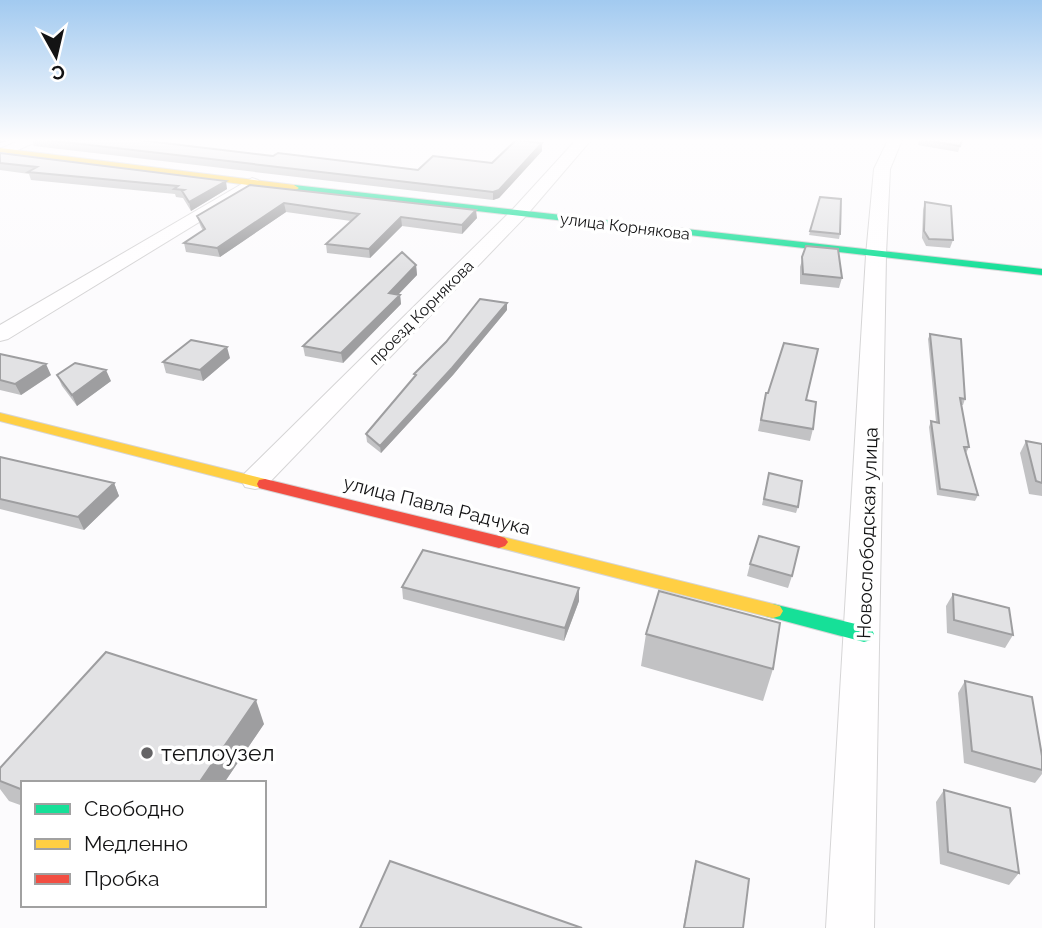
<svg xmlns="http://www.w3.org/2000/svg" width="1042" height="928" font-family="Raleway,sans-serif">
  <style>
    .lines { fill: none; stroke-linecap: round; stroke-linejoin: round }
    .street-casing { stroke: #d6d5d6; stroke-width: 2 }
    .fast-casing { stroke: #d6d5d6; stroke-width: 2 }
    .slow-casing { stroke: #d6d5d6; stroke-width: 2 }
    .jam-casing { stroke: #d6d5d6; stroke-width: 2 }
    .street { fill: #fffeff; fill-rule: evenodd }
    .fast { fill: #16e098; fill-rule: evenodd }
    .slow { fill: #ffcf43; fill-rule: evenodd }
    .jam { fill: #f24e42; fill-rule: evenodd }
    .wall { fill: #c2c2c4 }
    .shaded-wall { fill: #9e9ea0 }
    .building { fill: #e2e2e4; stroke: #9e9ea0; stroke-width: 2 }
    .poi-dot { fill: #656466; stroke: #fff; stroke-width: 2.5 }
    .labels { text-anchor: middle; stroke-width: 7; stroke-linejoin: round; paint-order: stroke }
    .far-street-label { font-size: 16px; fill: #131314; stroke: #fff }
    .street-label { font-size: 19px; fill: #131314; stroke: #fff }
    .near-poi-label { font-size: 23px; fill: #131314; stroke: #fff; text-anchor: start }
  </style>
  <rect width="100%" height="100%" fill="#fcfbfd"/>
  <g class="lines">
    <defs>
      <path id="street" d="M 20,140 L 40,140 L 0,158 L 0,149 Z
        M 576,140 L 591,140 L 525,217 L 265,487 L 255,489 L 245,487 L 241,480 L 245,473 L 513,209 Z
        M 888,140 L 902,140 L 890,169 L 886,255 L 874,928 L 826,928 L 866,255 L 874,169 Z
        M 252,178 L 258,180 L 260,183 L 258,186 L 8,339 L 0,341 L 0,325 Z"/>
      <path id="fast" d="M 294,185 L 1042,269 L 1042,275 L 291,190 L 291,186 Z
        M 773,604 L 864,626 L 871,628 L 874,634 L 871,640 L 864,642 L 766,616 L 763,611 L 766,606 Z"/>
      <path id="slow" d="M 0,148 L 294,185 L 299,188 L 294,191 L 0,152 Z
        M 0,413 L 265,479 L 273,484 L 265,489 L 0,421 Z
        M 499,536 L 773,604 L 780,606 L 783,611 L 780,616 L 773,618 L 493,546 L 490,542 L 493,538 Z"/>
      <path id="jam" d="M 265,479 L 499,536 L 505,538 L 508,542 L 505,546 L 499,548 L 259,488 L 257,484 L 259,480 Z"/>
    </defs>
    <use href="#street" class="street-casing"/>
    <use href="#fast" class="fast-casing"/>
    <use href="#slow" class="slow-casing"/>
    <use href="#jam" class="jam-casing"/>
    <use href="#street" class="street"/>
    <use href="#fast" class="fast"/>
    <use href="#slow" class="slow"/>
    <use href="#jam" class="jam"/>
  </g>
  <path class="wall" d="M 32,140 L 139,140 L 273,156 L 418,170 L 492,163 L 542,151 L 499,198 L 493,200 L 34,146 Z
    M 919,140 L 962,140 L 958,152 L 918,145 Z
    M 0,153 L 227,189 L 191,211 L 183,198 L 176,197 L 175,194 L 31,180 L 29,174 L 0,170 Z
    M 250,185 L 477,218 L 462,234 L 402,226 L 370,258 L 327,253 L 326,244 L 351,221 L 286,212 L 220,257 L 186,252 L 184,243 L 203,231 L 200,225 L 197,216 Z
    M 820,197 L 840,234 L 839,239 L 809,235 Z
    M 925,202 L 953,240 L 950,248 L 926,246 L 922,238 L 923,210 Z
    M 806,246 L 842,278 L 839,288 L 800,284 L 800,267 Z
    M 416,265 L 417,275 L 398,295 L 400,295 L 401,304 L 343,363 L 305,356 L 303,346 Z
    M 507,310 L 453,375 L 381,453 L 367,442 L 366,434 L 414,377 L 414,374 Z
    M 930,334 L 965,399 L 963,405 L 961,405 L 969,447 L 966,453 L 978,495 L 975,501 L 937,495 L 929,427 L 931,421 L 936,422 L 928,339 Z
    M 0,354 L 51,375 L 21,395 L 0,390 Z
    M 230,358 L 203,381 L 166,373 L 163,362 Z
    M 57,375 L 111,381 L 77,406 L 62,386 Z
    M 766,393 L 806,400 L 813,429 L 810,441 L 758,431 Z
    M 1026,441 L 1042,444 L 1042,496 L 1029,494 L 1020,453 Z
    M 0,457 L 114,483 L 119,496 L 84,530 L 0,509 Z
    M 769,473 L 798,507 L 796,513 L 762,505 Z
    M 750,564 L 792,576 L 788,588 L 747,576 Z
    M 402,587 L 579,601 L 564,641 L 403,599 Z
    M 953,594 L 1013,635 L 1005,648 L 947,633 L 946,606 Z
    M 646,634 L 773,669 L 763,701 L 641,666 Z
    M 965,681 L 1042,756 L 1042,774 L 1035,783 L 964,763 L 958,693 Z
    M 264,724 L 224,783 L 23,783 L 23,806 L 9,801 L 0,789 L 0,768 Z
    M 944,790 L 1019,873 L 1009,885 L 940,864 L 936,802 Z
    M 696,861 L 743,928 L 683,928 L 693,873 Z"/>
  <path class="shaded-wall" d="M 0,140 L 11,140 L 0,143 Z
    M 542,143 L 542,151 L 499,198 L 493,200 L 493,192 Z
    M 226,181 L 227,189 L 191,211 L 189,202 Z
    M 284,203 L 286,212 L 220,257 L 217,248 Z
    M 476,210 L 477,218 L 462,234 L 462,225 Z
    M 401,217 L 402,226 L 370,258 L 369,249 Z
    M 416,265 L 417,275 L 390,303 L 389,293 Z
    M 400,295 L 401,304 L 343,363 L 341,353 Z
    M 507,303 L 507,310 L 453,375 L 381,453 L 380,446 Z
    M 227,347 L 230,358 L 203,381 L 200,370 Z
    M 46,364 L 51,375 L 21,395 L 15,384 Z
    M 106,370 L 111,381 L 77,406 L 72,395 Z
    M 114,483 L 119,496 L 84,530 L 78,517 Z
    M 579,588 L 579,601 L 564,641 L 565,628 Z
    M 256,700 L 264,724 L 224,783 L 199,783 Z"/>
  <path class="building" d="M 47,140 L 139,140 L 273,156 L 278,153 L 418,170 L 433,156 L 492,163 L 516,140 L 542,143 L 499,190 L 493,192 Z
    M 926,140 L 962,140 L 960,146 Z
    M 0,153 L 226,181 L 189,202 L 182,191 L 184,190 L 174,189 L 178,186 L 28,172 L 37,167 L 0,163 Z
    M 250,185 L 476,210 L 462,225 L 401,217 L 369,249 L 326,244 L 359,214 L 284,203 L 217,248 L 184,243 L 205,229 L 197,216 Z
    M 820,197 L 841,199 L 840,234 L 810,231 Z
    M 925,202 L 951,206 L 953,240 L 929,239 L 924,231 Z
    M 806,246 L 838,249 L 842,278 L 803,274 L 802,257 Z
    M 402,252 L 416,265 L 389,293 L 400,295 L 341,353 L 303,346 Z
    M 480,299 L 507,303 L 452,368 L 380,446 L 366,434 L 416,375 L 414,374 L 446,342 Z
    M 930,334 L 961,339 L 965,399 L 960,398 L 969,447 L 964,447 L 978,495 L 940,489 L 931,421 L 939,423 Z
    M 191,340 L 227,347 L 200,370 L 163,362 Z
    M 784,343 L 818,349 L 806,400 L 816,402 L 813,429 L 761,420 L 766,393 L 768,393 Z
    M 0,354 L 46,364 L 15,384 L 0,380 Z
    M 75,363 L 106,370 L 72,395 L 57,375 Z
    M 1026,441 L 1042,444 L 1042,483 L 1036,481 Z
    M 0,457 L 114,483 L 78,517 L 0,499 Z
    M 769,473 L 802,481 L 798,507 L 764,499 Z
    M 759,536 L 799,547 L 792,576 L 750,564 Z
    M 423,550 L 579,588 L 565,628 L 402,587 Z
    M 659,591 L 780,623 L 773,669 L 646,634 Z
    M 953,594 L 1009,608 L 1013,635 L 954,620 Z
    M 106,652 L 256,700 L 199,783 L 23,783 L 23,790 L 0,781 L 0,768 Z
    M 965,681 L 1032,697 L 1042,756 L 1042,770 L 972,751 Z
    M 944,790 L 1010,808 L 1019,873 L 948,852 Z
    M 390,861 L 582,928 L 360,928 Z
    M 696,861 L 749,879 L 743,928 L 684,928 Z"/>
  <linearGradient id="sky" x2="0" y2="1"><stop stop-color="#a2caf0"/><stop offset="0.52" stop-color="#fefdfe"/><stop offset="1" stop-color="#fefdfe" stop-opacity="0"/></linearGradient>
  <rect width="1042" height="270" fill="url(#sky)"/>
  <circle class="poi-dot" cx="147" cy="753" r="7"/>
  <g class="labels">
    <g class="far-street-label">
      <text transform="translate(625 226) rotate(7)" y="6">улица Корнякова</text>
      <text transform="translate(421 312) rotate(-45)" y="6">проезд Корнякова</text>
    </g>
    <g class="street-label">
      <text transform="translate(437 505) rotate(14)" y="7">улица Павла Радчука</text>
      <text transform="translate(867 533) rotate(-88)" y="7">Новослободская улица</text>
    </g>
    <g class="near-poi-label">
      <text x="161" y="761">теплоузел</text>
    </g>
  </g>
  <rect x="21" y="781" width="245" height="126" fill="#ffffff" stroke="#a1a1a1" stroke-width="2"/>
  <rect x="35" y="804" width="35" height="10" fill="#16e098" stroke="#a1a1a1" stroke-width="2"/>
  <text x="84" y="816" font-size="21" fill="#131314">Свободно</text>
  <rect x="35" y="839" width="35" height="10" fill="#ffcf43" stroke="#a1a1a1" stroke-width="2"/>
  <text x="84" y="851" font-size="21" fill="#131314">Медленно</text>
  <rect x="35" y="874" width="35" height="10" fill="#f24e42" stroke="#a1a1a1" stroke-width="2"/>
  <text x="84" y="886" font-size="21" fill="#131314">Пробка</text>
  <g transform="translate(56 56) rotate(172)" stroke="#ffffff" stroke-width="5" paint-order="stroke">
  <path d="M0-5L12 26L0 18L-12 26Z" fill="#131314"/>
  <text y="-10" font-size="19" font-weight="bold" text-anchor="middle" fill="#131314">С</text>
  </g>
</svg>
